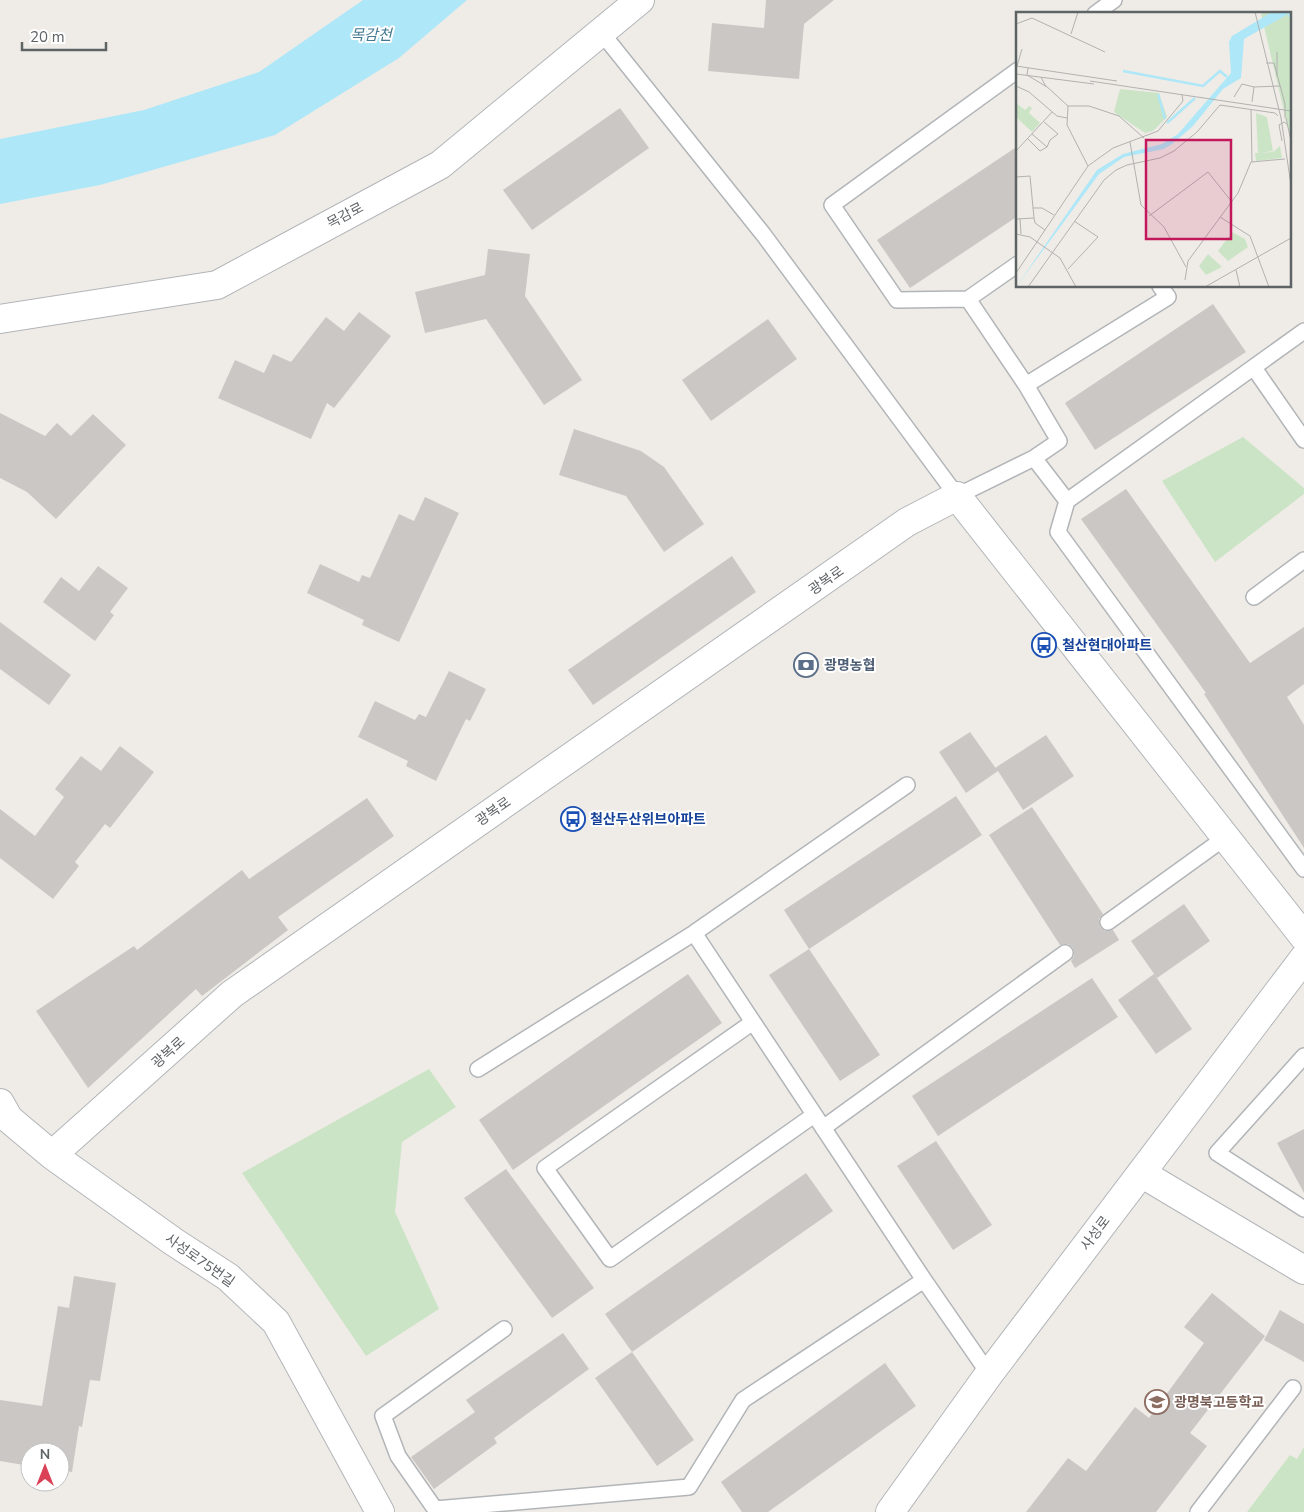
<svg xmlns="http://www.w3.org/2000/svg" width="1304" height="1512" font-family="'Nunito Sans','Noto Sans KR',sans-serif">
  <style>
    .green { fill: #cce4c6 }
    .water { fill: #aee7f8 }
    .building { fill: #cbc7c4 }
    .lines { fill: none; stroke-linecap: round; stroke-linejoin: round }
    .service-casing { stroke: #b2b5b8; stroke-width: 18 }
    .minor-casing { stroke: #b2b5b8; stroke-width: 30 }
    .service { stroke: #fff; stroke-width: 15 }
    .minor { stroke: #fff; stroke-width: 28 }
    .labels { text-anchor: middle; stroke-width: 4; stroke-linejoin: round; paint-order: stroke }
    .street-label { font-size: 14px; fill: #5e6366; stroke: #fff }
    .transit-label { font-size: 14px; font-weight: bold; fill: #164399; stroke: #fff; text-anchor: start }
    .service-label { font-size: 14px; font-weight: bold; fill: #4e5e75; stroke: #fff; text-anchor: start }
    .education-label { font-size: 14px; font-weight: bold; fill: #785e54; stroke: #fff; text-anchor: start }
    .water-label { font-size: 15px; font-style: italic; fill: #427890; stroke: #fff }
    .inset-river { fill: none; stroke: #aee7f8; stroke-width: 2.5 }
    .inset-road { fill: none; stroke: #b1b1af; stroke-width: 1 }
    .view { fill: #c2185b; fill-opacity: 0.15; stroke: #c2185b; stroke-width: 2.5 }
    .inset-edge { fill: none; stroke: #5e6366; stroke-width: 2.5 }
  </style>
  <rect width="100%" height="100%" fill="#efece7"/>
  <path class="green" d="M 1243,437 L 1304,488 L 1304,494 L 1215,562 L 1162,481 Z
    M 429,1069 L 456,1107 L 402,1142 L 395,1212 L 439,1309 L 366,1356 L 242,1173 Z
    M 1304,1447 L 1304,1512 L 1247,1512 L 1290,1455 L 1297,1459 Z"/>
  <path class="water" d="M 363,0 L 467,0 L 399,58 L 275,135 L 100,185 L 0,204 L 0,139 L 144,110 L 259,72 Z"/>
  <path class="building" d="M 766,0 L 834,0 L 804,24 L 799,79 L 708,71 L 712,23 L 764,28 Z
    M 620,108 L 649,148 L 532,230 L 503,190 Z
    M 1018,146 L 1018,216 L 910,288 L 877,240 Z
    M 488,249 L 530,254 L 525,296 L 582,380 L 544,405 L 486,319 L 425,333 L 415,292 L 485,275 Z
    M 1213,304 L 1246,352 L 1095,450 L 1065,403 Z
    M 359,312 L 391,336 L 334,408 L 327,403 L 311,439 L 218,398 L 235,360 L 264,373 L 273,354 L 291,362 L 326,317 L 344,331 Z
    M 768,319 L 797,359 L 711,421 L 682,380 Z
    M 0,413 L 45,436 L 57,423 L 71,436 L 93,414 L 126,445 L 56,519 L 27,492 L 0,478 Z
    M 574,429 L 641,451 L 664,467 L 704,524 L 664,552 L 626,496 L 559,475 Z
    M 1126,489 L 1250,663 L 1304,627 L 1304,684 L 1287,697 L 1304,725 L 1304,848 L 1204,694 L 1206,693 L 1081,519 Z
    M 425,497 L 459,513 L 399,642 L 362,625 L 364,620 L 307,593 L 320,564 L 359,582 L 362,575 L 370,578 L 399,514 L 414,521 Z
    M 732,556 L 756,592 L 593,705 L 568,670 Z
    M 98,566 L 128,588 L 110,612 L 114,615 L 95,641 L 43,602 L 61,577 L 79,591 Z
    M 0,622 L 71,675 L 49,705 L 0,669 Z
    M 449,671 L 486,689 L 470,721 L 466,719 L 436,781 L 406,766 L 408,761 L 358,737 L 375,701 L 415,720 L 419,714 L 426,717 Z
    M 970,732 L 997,770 L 995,768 L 1046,735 L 1074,776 L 1023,810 L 998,771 L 966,793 L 939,752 Z
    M 120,746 L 154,772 L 110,828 L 105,824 L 75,862 L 79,866 L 53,899 L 0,858 L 0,809 L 35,836 L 64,797 L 55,789 L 81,756 L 101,771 Z
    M 956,796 L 982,835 L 809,949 L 784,910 Z
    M 367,798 L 394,836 L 278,917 L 288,930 L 202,996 L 196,989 L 88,1088 L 36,1011 L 134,946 L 137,950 L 242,870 L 249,879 Z
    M 1032,807 L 1103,914 L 1099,919 L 1100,927 L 1105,931 L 1113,930 L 1119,940 L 1075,968 L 1071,961 L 1074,956 L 1073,948 L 1068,944 L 1060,945 L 989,835 Z
    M 1184,904 L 1210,941 L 1157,978 L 1131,941 Z
    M 809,949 L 880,1055 L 840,1081 L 769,975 Z
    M 688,974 L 722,1023 L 513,1170 L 479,1120 Z
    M 1154,974 L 1192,1029 L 1156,1054 L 1118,1000 Z
    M 1092,978 L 1118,1017 L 938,1136 L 912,1096 Z
    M 1304,1129 L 1304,1193 L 1277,1143 Z
    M 936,1141 L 992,1225 L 953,1250 L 897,1166 Z
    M 506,1169 L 594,1288 L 552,1318 L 464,1198 Z
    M 806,1173 L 833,1211 L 632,1352 L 605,1314 Z
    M 74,1276 L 116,1283 L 100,1381 L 90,1380 L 82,1427 L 79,1426 L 72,1472 L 60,1470 L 60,1452 L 30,1452 L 30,1466 L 0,1461 L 0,1400 L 42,1406 L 58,1306 L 69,1308 Z
    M 1212,1293 L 1265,1336 L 1190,1433 L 1207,1446 L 1156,1512 L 1026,1512 L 1068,1458 L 1086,1471 L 1135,1407 L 1149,1418 L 1204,1343 L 1184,1327 Z
    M 1280,1310 L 1304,1324 L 1304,1362 L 1264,1340 Z
    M 563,1333 L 589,1369 L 494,1438 L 497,1443 L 434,1489 L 411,1457 L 475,1412 L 466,1400 Z
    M 632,1352 L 694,1440 L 657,1466 L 595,1378 Z
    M 885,1363 L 916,1406 L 768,1512 L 742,1512 L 721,1482 Z"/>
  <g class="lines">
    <defs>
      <path id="service" d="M 1095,14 L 1114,0
        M 601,32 L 763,234 L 957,496 L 1034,458 L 1059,441 L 1026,385
        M 1018,70 L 832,205 L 897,300 L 968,299 L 1018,264
        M 968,299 L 1026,385 L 1168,297 L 1160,286
        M 1254,368 L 1304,440
        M 1034,458 L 1067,501 L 1304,331
        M 1067,501 L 1058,532 L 1304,869
        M 1254,597 L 1304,560
        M 1108,922 L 1226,837
        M 694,933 L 924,1280 L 989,1374
        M 753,1022 L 545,1168 L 610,1259 L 814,1115
        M 1304,1056 L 1217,1153 L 1304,1209
        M 478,1069 L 694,933 L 907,785
        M 823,1128 L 1065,953
        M 504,1329 L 383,1416 L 398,1456 L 435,1509 L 689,1487 L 743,1400 L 924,1280
        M 1198,1512 L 1293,1388"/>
      <path id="minor" d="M 0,319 L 217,285 L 440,165 L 640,0
        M 0,1103 L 9,1119 L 52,1155 L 174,1242 L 228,1277 L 276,1322 L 380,1512
        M 52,1155 L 232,994 L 907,522 L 957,496 L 1304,937
        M 1141,1173 L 1304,1270
        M 890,1512 L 989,1374 L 1304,958"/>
    </defs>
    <use href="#service" class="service-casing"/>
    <use href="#minor" class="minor-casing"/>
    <use href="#service" class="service"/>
    <use href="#minor" class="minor"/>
  </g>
  <defs>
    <symbol id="bus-ring" viewBox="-11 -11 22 22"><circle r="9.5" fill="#fff" stroke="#1a4fb4" stroke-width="1.5"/><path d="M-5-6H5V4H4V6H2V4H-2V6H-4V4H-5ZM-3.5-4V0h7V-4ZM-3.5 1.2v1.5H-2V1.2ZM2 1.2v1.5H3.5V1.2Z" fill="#1a4fb4"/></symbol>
    <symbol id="bank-ring" viewBox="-11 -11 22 22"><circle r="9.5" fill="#fff" stroke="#5c6f8a" stroke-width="1.5"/><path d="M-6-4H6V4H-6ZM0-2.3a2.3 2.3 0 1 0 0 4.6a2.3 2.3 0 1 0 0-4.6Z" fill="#5c6f8a"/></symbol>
    <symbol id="school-ring" viewBox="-11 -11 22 22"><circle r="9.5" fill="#fff" stroke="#8d6e63" stroke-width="1.5"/><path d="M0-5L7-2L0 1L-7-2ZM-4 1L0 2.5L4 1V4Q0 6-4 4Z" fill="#8d6e63"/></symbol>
  </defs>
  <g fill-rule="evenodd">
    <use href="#bus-ring" x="1030" y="631" width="28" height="28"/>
    <use href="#bank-ring" x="792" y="651" width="28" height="28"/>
    <use href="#bus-ring" x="559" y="805" width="28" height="28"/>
    <use href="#school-ring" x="1143" y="1388" width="28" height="28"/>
  </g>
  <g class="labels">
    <g class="street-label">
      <text transform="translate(345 215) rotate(-28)" y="5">목감로</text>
      <text transform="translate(826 580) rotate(-35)" y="5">광복로</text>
      <text transform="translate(493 811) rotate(-35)" y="5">광복로</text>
      <text transform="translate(168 1052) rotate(-42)" y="5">광복로</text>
      <text transform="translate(1095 1233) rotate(-53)" y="5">사성로</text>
      <text transform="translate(200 1260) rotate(35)" y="5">사성로75번길</text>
    </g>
    <g class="transit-label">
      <text x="1062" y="650">철산현대아파트</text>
      <text x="590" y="824">철산두산위브아파트</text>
    </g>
    <g class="service-label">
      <text x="824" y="670">광명농협</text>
    </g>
    <g class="education-label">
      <text x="1174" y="1407">광명북고등학교</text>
    </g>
    <g class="water-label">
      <text x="371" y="40">목감천</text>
    </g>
  </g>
  <g transform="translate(1016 12)">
    <rect width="275" height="275" fill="#efece7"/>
    <path d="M 249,0 L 275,0 L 275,129 L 245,2 ZM 104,77 L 143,81 L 151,105 L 137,119 L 129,121 L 98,100 ZM 0,91 L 9,98 L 13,94 L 16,96 L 13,101 L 24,111 L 16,120 L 0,105 ZM 240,101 L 251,105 L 257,139 L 242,141 ZM 264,134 L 266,146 L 240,149 L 239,141 L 257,140 ZM 216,220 L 229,227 L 232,235 L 212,249 L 202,239 ZM 192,242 L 206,255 L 190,263 L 183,254 Z" fill="#cce4c6"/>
    <path d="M 256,0 L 275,0 L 275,10 L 272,2 L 228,27 L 225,66 L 207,77 L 177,114 L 156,132 L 148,137 L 108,145 L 83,162 L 0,275 L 81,158 L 107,142 L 146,132 L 162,122 L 215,61 L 213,30 L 216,24 Z" fill="#aee7f8"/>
    <path class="inset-river" d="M 107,59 L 187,74 L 204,59 L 211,65M 142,82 L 149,107M 151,111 L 179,86"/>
    <path class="inset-road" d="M 239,0 L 265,106 L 275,173M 16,6 L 89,40M 0,12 L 16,6M 55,22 L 62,0M 250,51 L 258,51 L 269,92 L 269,106M 0,54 L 101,69M 1,54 L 6,37M 12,56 L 11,63 L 31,75M 0,62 L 78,72M 261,64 L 261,40M 25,65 L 29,73 L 52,94 L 73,94 L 103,104 L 128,126M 74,69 L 275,99M 0,74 L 13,80 L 41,104 L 51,106M 238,75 L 264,74M 218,85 L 226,72 L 238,75 L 236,90M 52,94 L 51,113 L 72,154M 235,98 L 236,150M 270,106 L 275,129M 16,122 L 31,135M 12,127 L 24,139 L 31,135 L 34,128 L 42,122 L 28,110M 266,129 L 263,113 L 268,110 L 272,113M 114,130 L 125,193 L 148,215 L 170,255M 0,139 L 36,100M 0,165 L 14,164 L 18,206 L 0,207M 17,196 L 26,196 L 38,203M 133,204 L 192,160 L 216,190M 204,205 L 234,224 L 253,275M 18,206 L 19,211 L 29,218M 4,207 L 5,222M 0,222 L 14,225 L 44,246 L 60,275M 52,257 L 82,225 L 58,209M 220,258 L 224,275M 0,261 L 72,154 L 97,136 L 142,119 L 167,89 L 166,83M 169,268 L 172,249 L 222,181 L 235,150 L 269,147M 12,275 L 88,168 L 100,158 L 111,153 L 144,146 L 158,139 L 181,120 L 204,93 L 259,101 L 262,104M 189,275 L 275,226"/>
    <path class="view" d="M 130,128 L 215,128 L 215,227 L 130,227 Z"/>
    <rect width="275" height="275" class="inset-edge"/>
  </g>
  <g transform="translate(45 1467)"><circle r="24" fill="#ffffff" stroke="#bfc1c2"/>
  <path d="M0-4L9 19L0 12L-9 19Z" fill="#db4156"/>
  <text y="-8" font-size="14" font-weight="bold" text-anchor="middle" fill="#5e6366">N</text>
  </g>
  <path d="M22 42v8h84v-8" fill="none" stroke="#5e6366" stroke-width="2.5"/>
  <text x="30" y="42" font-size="15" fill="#5e6366" stroke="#ffffff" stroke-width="4" paint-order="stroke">20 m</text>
</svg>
